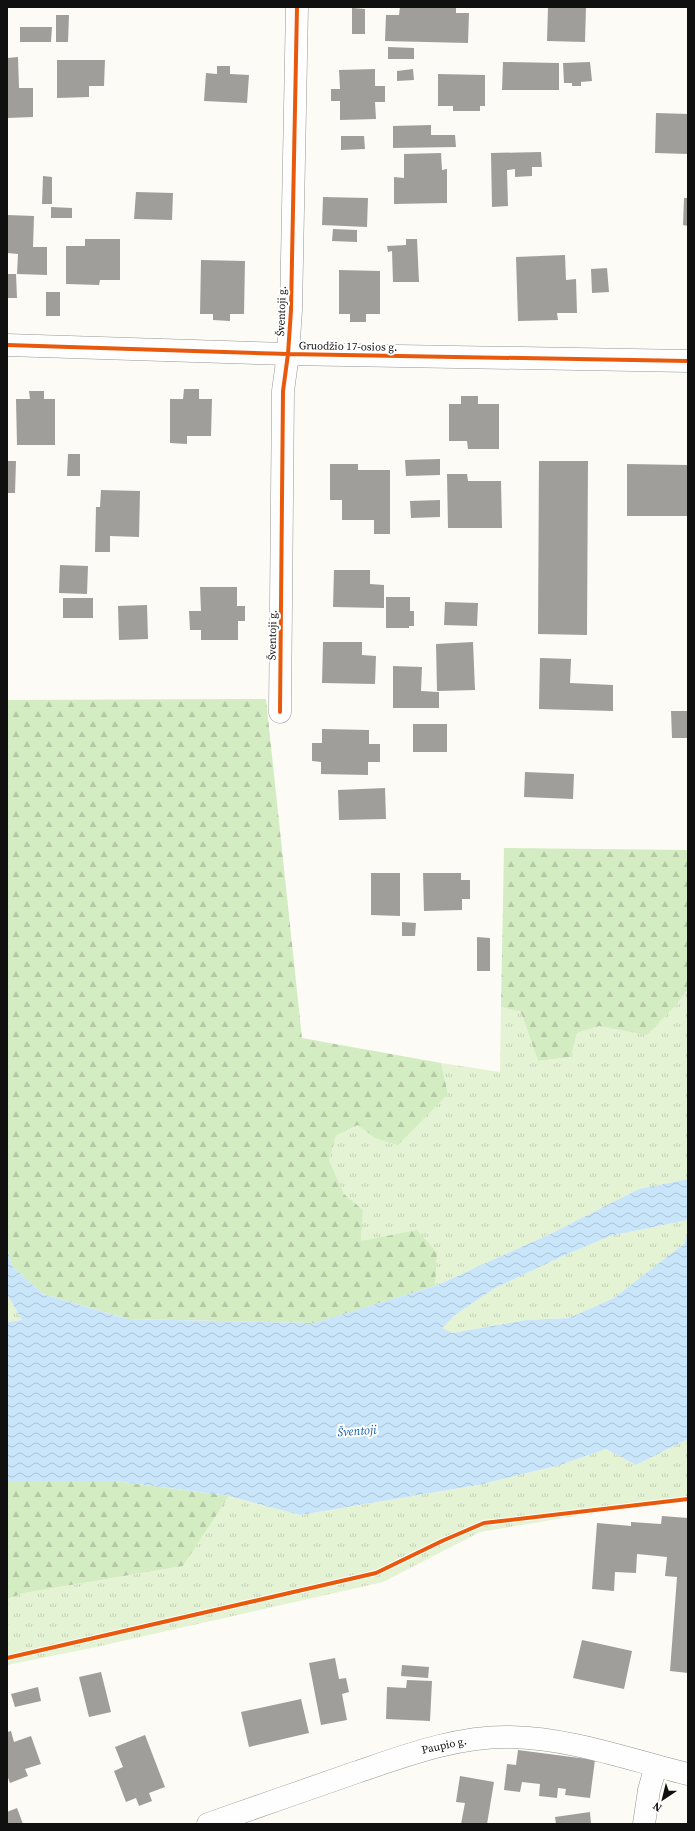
<svg xmlns="http://www.w3.org/2000/svg" width="695" height="1831" font-family="'Source Serif 4',serif">
  <style>
    .grass { fill: url(#grass-tufts) }
    .forest { fill: url(#forest-firs) }
    .water { fill: url(#water-waves) }
    .building { fill: #a09e9b }
    .lines { fill: none; stroke-linecap: round; stroke-linejoin: round }
    .minor-casing { stroke: #969694; stroke-width: 23 }
    .minor { stroke: #fffefe; stroke-width: 22 }
    .cycleway-casing { stroke: #fff; stroke-width: 6 }
    .cycleway { stroke: #e8590c; stroke-width: 4 }
    .labels { text-anchor: middle; stroke-width: 4; stroke-linejoin: round; paint-order: stroke }
    .street-label { font-size: 11px; fill: #101010; stroke: #fff }
    .water-label { font-size: 12px; font-style: italic; fill: #0e5eac; stroke: #fff }
  </style>
  <defs>
    <pattern id="grass-tufts" width="24" height="20" patternUnits="userSpaceOnUse"><rect width="24" height="20" fill="#e4f3d4"/><path d="M3 7l-1-3M5 7V3M7 7l1-3M15 17l-1-3M17 17v-4M19 17l1-3" fill="none" stroke="#c3cfb5"/></pattern>
    <pattern id="forest-firs" width="22" height="20" patternUnits="userSpaceOnUse"><rect width="22" height="20" fill="#d4ecc2"/><path d="M5 1l3.5 6h-7zM16 11l3.5 6h-7z" fill="#b5c9a6"/></pattern>
    <pattern id="water-waves" width="16" height="10" patternUnits="userSpaceOnUse"><rect width="16" height="10" fill="#c9e5fa"/><path d="M0 5q4-4 8 0t8 0" fill="none" stroke="#acc3d5"/></pattern>
  </defs>
  <rect width="100%" height="100%" fill="#fcfbf6"/>
  <path class="grass" d="M 688,989 L 688,1179 L 639,1189 L 550,1234 L 435,1286 L 437,1253 L 361,1241 L 363,1210 L 344,1194 L 329,1160 L 336,1136 L 359,1125 L 375,1138 L 448,1094 L 441,1063 L 500,1072 L 501,1007 L 521,1012 L 538,1061 L 571,1057 L 577,1033 L 599,1026 L 647,1034 L 677,1004 Z
    M 688,1220 L 686,1243 L 614,1298 L 569,1318 L 526,1320 L 452,1333 L 441,1328 L 455,1315 L 495,1288 L 561,1257 L 610,1236 Z
    M 7,1294 L 22,1320 L 7,1322 Z
    M 688,1439 L 688,1501 L 593,1513 L 480,1532 L 383,1582 L 96,1647 L 7,1665 L 7,1599 L 24,1593 L 183,1566 L 229,1496 L 300,1515 L 478,1485 L 560,1465 L 606,1449 L 636,1465 Z"/>
  <path class="forest" d="M 266,699 L 302,1038 L 441,1063 L 448,1094 L 398,1145 L 375,1138 L 358,1125 L 336,1136 L 329,1160 L 344,1194 L 363,1210 L 361,1241 L 417,1230 L 437,1253 L 435,1286 L 315,1323 L 128,1319 L 43,1294 L 12,1266 L 7,1247 L 7,700 Z
    M 504,848 L 688,850 L 688,989 L 677,1004 L 647,1035 L 599,1026 L 577,1033 L 571,1057 L 538,1061 L 521,1012 L 501,1007 Z
    M 7,1481 L 115,1481 L 229,1496 L 183,1566 L 24,1593 L 7,1599 Z"/>
  <path class="water" d="M 688,1179 L 688,1220 L 610,1236 L 561,1257 L 495,1288 L 455,1315 L 442,1328 L 452,1333 L 526,1320 L 569,1318 L 614,1298 L 685,1243 L 688,1229 L 688,1439 L 636,1465 L 606,1449 L 560,1465 L 478,1485 L 300,1515 L 229,1496 L 115,1481 L 7,1481 L 7,1322 L 22,1320 L 7,1294 L 7,1247 L 12,1266 L 43,1294 L 128,1319 L 314,1323 L 435,1286 L 550,1234 L 639,1189 Z"/>
  <path class="building" d="M 400,7 L 456,7 L 456,13 L 469,13 L 468,43 L 385,41 L 386,15 L 399,15 Z
    M 548,7 L 586,7 L 585,42 L 547,41 Z
    M 352,8 L 365,9 L 365,34 L 352,34 Z
    M 56,15 L 69,15 L 68,42 L 56,42 Z
    M 20,27 L 52,27 L 51,42 L 20,42 Z
    M 388,47 L 414,48 L 414,59 L 388,59 Z
    M 18,57 L 19,88 L 33,88 L 33,117 L 7,118 L 7,58 Z
    M 57,60 L 105,60 L 104,86 L 89,86 L 89,97 L 57,98 Z
    M 503,62 L 559,63 L 559,90 L 502,90 Z
    M 590,62 L 592,81 L 581,82 L 581,86 L 572,86 L 572,83 L 564,83 L 563,63 Z
    M 217,66 L 230,66 L 230,74 L 249,75 L 247,103 L 204,101 L 206,73 L 217,74 Z
    M 375,69 L 375,86 L 385,86 L 385,102 L 375,102 L 376,119 L 340,120 L 340,101 L 331,101 L 331,89 L 340,89 L 339,70 Z
    M 413,69 L 414,80 L 397,81 L 397,71 Z
    M 438,74 L 485,75 L 485,106 L 480,106 L 480,111 L 453,111 L 453,106 L 438,106 Z
    M 656,113 L 688,114 L 688,154 L 655,153 Z
    M 431,125 L 431,135 L 455,135 L 456,147 L 393,148 L 393,126 Z
    M 341,136 L 364,136 L 365,149 L 341,150 Z
    M 541,152 L 542,167 L 532,167 L 532,176 L 515,177 L 515,169 L 507,170 L 508,206 L 492,207 L 491,153 Z
    M 441,153 L 442,170 L 447,169 L 447,203 L 394,204 L 394,177 L 404,178 L 404,154 Z
    M 43,176 L 52,177 L 52,204 L 42,204 Z
    M 136,192 L 173,193 L 172,220 L 134,219 Z
    M 323,197 L 368,198 L 367,227 L 322,225 Z
    M 684,198 L 688,198 L 688,226 L 683,225 Z
    M 51,207 L 72,208 L 72,218 L 51,218 Z
    M 7,215 L 34,216 L 33,247 L 47,247 L 47,275 L 17,274 L 18,254 L 7,253 Z
    M 333,229 L 357,230 L 357,242 L 332,241 Z
    M 85,239 L 120,239 L 120,280 L 100,280 L 99,285 L 66,284 L 66,246 L 85,246 Z
    M 406,239 L 417,239 L 419,282 L 393,282 L 392,251 L 388,252 L 387,246 L 406,245 Z
    M 565,255 L 566,280 L 576,279 L 577,313 L 557,313 L 558,320 L 518,321 L 516,257 Z
    M 201,260 L 245,261 L 244,314 L 230,314 L 230,321 L 213,320 L 213,314 L 200,314 Z
    M 607,268 L 609,292 L 592,293 L 591,269 Z
    M 339,270 L 380,271 L 380,314 L 366,314 L 366,322 L 350,322 L 350,314 L 339,314 Z
    M 7,274 L 16,274 L 17,298 L 7,298 Z
    M 46,292 L 60,292 L 60,316 L 46,316 Z
    M 184,389 L 199,389 L 199,399 L 212,399 L 211,436 L 187,436 L 187,444 L 170,443 L 170,399 L 183,399 Z
    M 29,391 L 44,391 L 44,399 L 55,399 L 55,445 L 17,445 L 16,399 L 30,399 Z
    M 461,396 L 478,396 L 478,404 L 499,404 L 499,449 L 468,449 L 467,441 L 449,441 L 449,404 L 461,404 Z
    M 68,454 L 80,454 L 80,476 L 67,476 Z
    M 440,459 L 440,475 L 406,476 L 405,460 Z
    M 7,461 L 16,461 L 15,493 L 7,493 Z
    M 539,461 L 588,461 L 587,635 L 538,634 Z
    M 330,464 L 358,464 L 358,470 L 390,470 L 390,534 L 374,534 L 374,520 L 342,520 L 342,500 L 330,500 Z
    M 627,464 L 688,465 L 688,516 L 627,516 Z
    M 447,474 L 467,474 L 468,481 L 501,481 L 502,528 L 448,528 Z
    M 101,490 L 140,491 L 139,537 L 110,536 L 110,552 L 95,552 L 96,507 L 100,507 Z
    M 440,500 L 440,517 L 411,518 L 410,501 Z
    M 60,565 L 88,566 L 87,594 L 59,593 Z
    M 334,570 L 370,570 L 370,584 L 384,585 L 384,608 L 333,607 Z
    M 200,587 L 237,587 L 237,606 L 245,606 L 245,621 L 238,621 L 238,640 L 201,640 L 201,630 L 190,630 L 189,611 L 201,611 Z
    M 386,597 L 410,597 L 410,611 L 414,611 L 414,626 L 409,626 L 409,628 L 386,628 Z
    M 63,598 L 93,598 L 93,618 L 63,618 Z
    M 445,602 L 478,603 L 477,626 L 444,625 Z
    M 147,605 L 148,639 L 119,640 L 118,606 Z
    M 323,642 L 362,642 L 362,655 L 376,656 L 375,684 L 322,683 Z
    M 473,642 L 475,690 L 437,691 L 436,644 Z
    M 540,658 L 571,659 L 570,683 L 613,685 L 613,711 L 539,709 Z
    M 393,666 L 422,667 L 421,691 L 439,692 L 439,708 L 393,708 Z
    M 671,711 L 688,711 L 688,738 L 672,738 Z
    M 413,724 L 447,724 L 447,752 L 413,752 Z
    M 322,729 L 369,730 L 369,744 L 380,744 L 380,762 L 368,762 L 368,775 L 321,774 L 321,762 L 312,761 L 312,743 L 322,743 Z
    M 525,772 L 574,774 L 573,799 L 524,797 Z
    M 385,788 L 386,819 L 339,820 L 338,790 Z
    M 371,873 L 400,873 L 400,916 L 371,915 Z
    M 423,873 L 461,873 L 461,880 L 470,880 L 470,899 L 462,899 L 462,910 L 424,911 Z
    M 402,922 L 416,923 L 415,936 L 402,936 Z
    M 477,937 L 490,938 L 490,971 L 477,971 Z
    M 662,1516 L 688,1518 L 688,1673 L 670,1671 L 677,1577 L 665,1576 L 667,1557 L 637,1554 L 636,1573 L 615,1572 L 614,1591 L 592,1589 L 597,1523 L 631,1526 L 631,1522 L 661,1524 Z
    M 582,1640 L 632,1651 L 624,1689 L 573,1678 Z
    M 335,1658 L 339,1679 L 346,1678 L 349,1692 L 342,1694 L 347,1720 L 321,1725 L 309,1663 Z
    M 402,1665 L 429,1667 L 428,1678 L 401,1676 Z
    M 101,1672 L 111,1712 L 89,1717 L 79,1677 Z
    M 407,1680 L 432,1681 L 430,1721 L 386,1719 L 387,1687 L 406,1688 Z
    M 38,1687 L 41,1701 L 15,1707 L 11,1694 Z
    M 301,1699 L 309,1733 L 249,1747 L 241,1712 Z
    M 11,1731 L 14,1742 L 31,1736 L 41,1764 L 25,1769 L 28,1776 L 10,1783 L 7,1775 L 7,1732 Z
    M 145,1735 L 165,1787 L 149,1793 L 152,1801 L 139,1806 L 136,1798 L 126,1802 L 114,1771 L 123,1767 L 115,1747 Z
    M 518,1750 L 595,1760 L 590,1798 L 565,1795 L 566,1789 L 558,1788 L 557,1798 L 539,1796 L 540,1784 L 522,1782 L 520,1792 L 504,1790 L 507,1764 L 516,1765 Z
    M 460,1776 L 494,1782 L 487,1824 L 461,1824 L 465,1803 L 456,1802 Z
    M 17,1808 L 23,1824 L 7,1824 L 7,1812 Z
    M 590,1812 L 591,1824 L 556,1824 L 555,1817 Z"/>
  <g class="lines">
    <defs>
      <path id="minor" d="M 7,345 L 288,354 L 688,361
        M 280,712 L 283,391 L 288,354 L 291,310 L 297,7
        M 208,1824 C 258,1807 307,1789 357,1772 C 407,1755 457,1736 510,1737 C 571,1738 630,1760 688,1774
        M 644,1824 L 649,1790 L 656,1766"/>
    </defs>
    <use href="#minor" class="minor-casing"/>
    <use href="#minor" class="minor"/>
    <defs>
      <path id="cycleway" d="M 7,345 L 288,354 L 688,361
        M 280,712 L 283,391 L 288,354 L 291,310 L 297,7
        M 7,1658 L 376,1573 L 442,1541 L 484,1523 L 688,1499"/>
    </defs>
    <use href="#cycleway" class="cycleway-casing"/>
    <use href="#cycleway" class="cycleway"/>
  </g>
  <g class="labels">
    <g class="street-label">
      <text transform="translate(281 311) rotate(-88)" y="4">Šventoji g.</text>
      <text transform="translate(348 346) rotate(1)" y="4">Gruodžio 17-osios g.</text>
      <text transform="translate(272 635) rotate(-89)" y="4">Šventoji g.</text>
      <text transform="translate(444 1745) rotate(-12)" y="4">Paupio g.</text>
    </g>
    <g class="water-label">
      <text transform="translate(357 1431) rotate(-4)" y="4">Šventoji</text>
    </g>
  </g>
  <rect width="695" height="1831" fill="none" stroke="#101010" stroke-width="16"/>
  <g transform="translate(663 1799) rotate(215)" stroke="#ffffff" stroke-width="3" paint-order="stroke">
  <path d="M0-3L7 15L0 10L-7 15Z" fill="#101010"/>
  <text y="-6" font-size="11" font-weight="bold" text-anchor="middle" fill="#101010">N</text>
  </g>
</svg>
